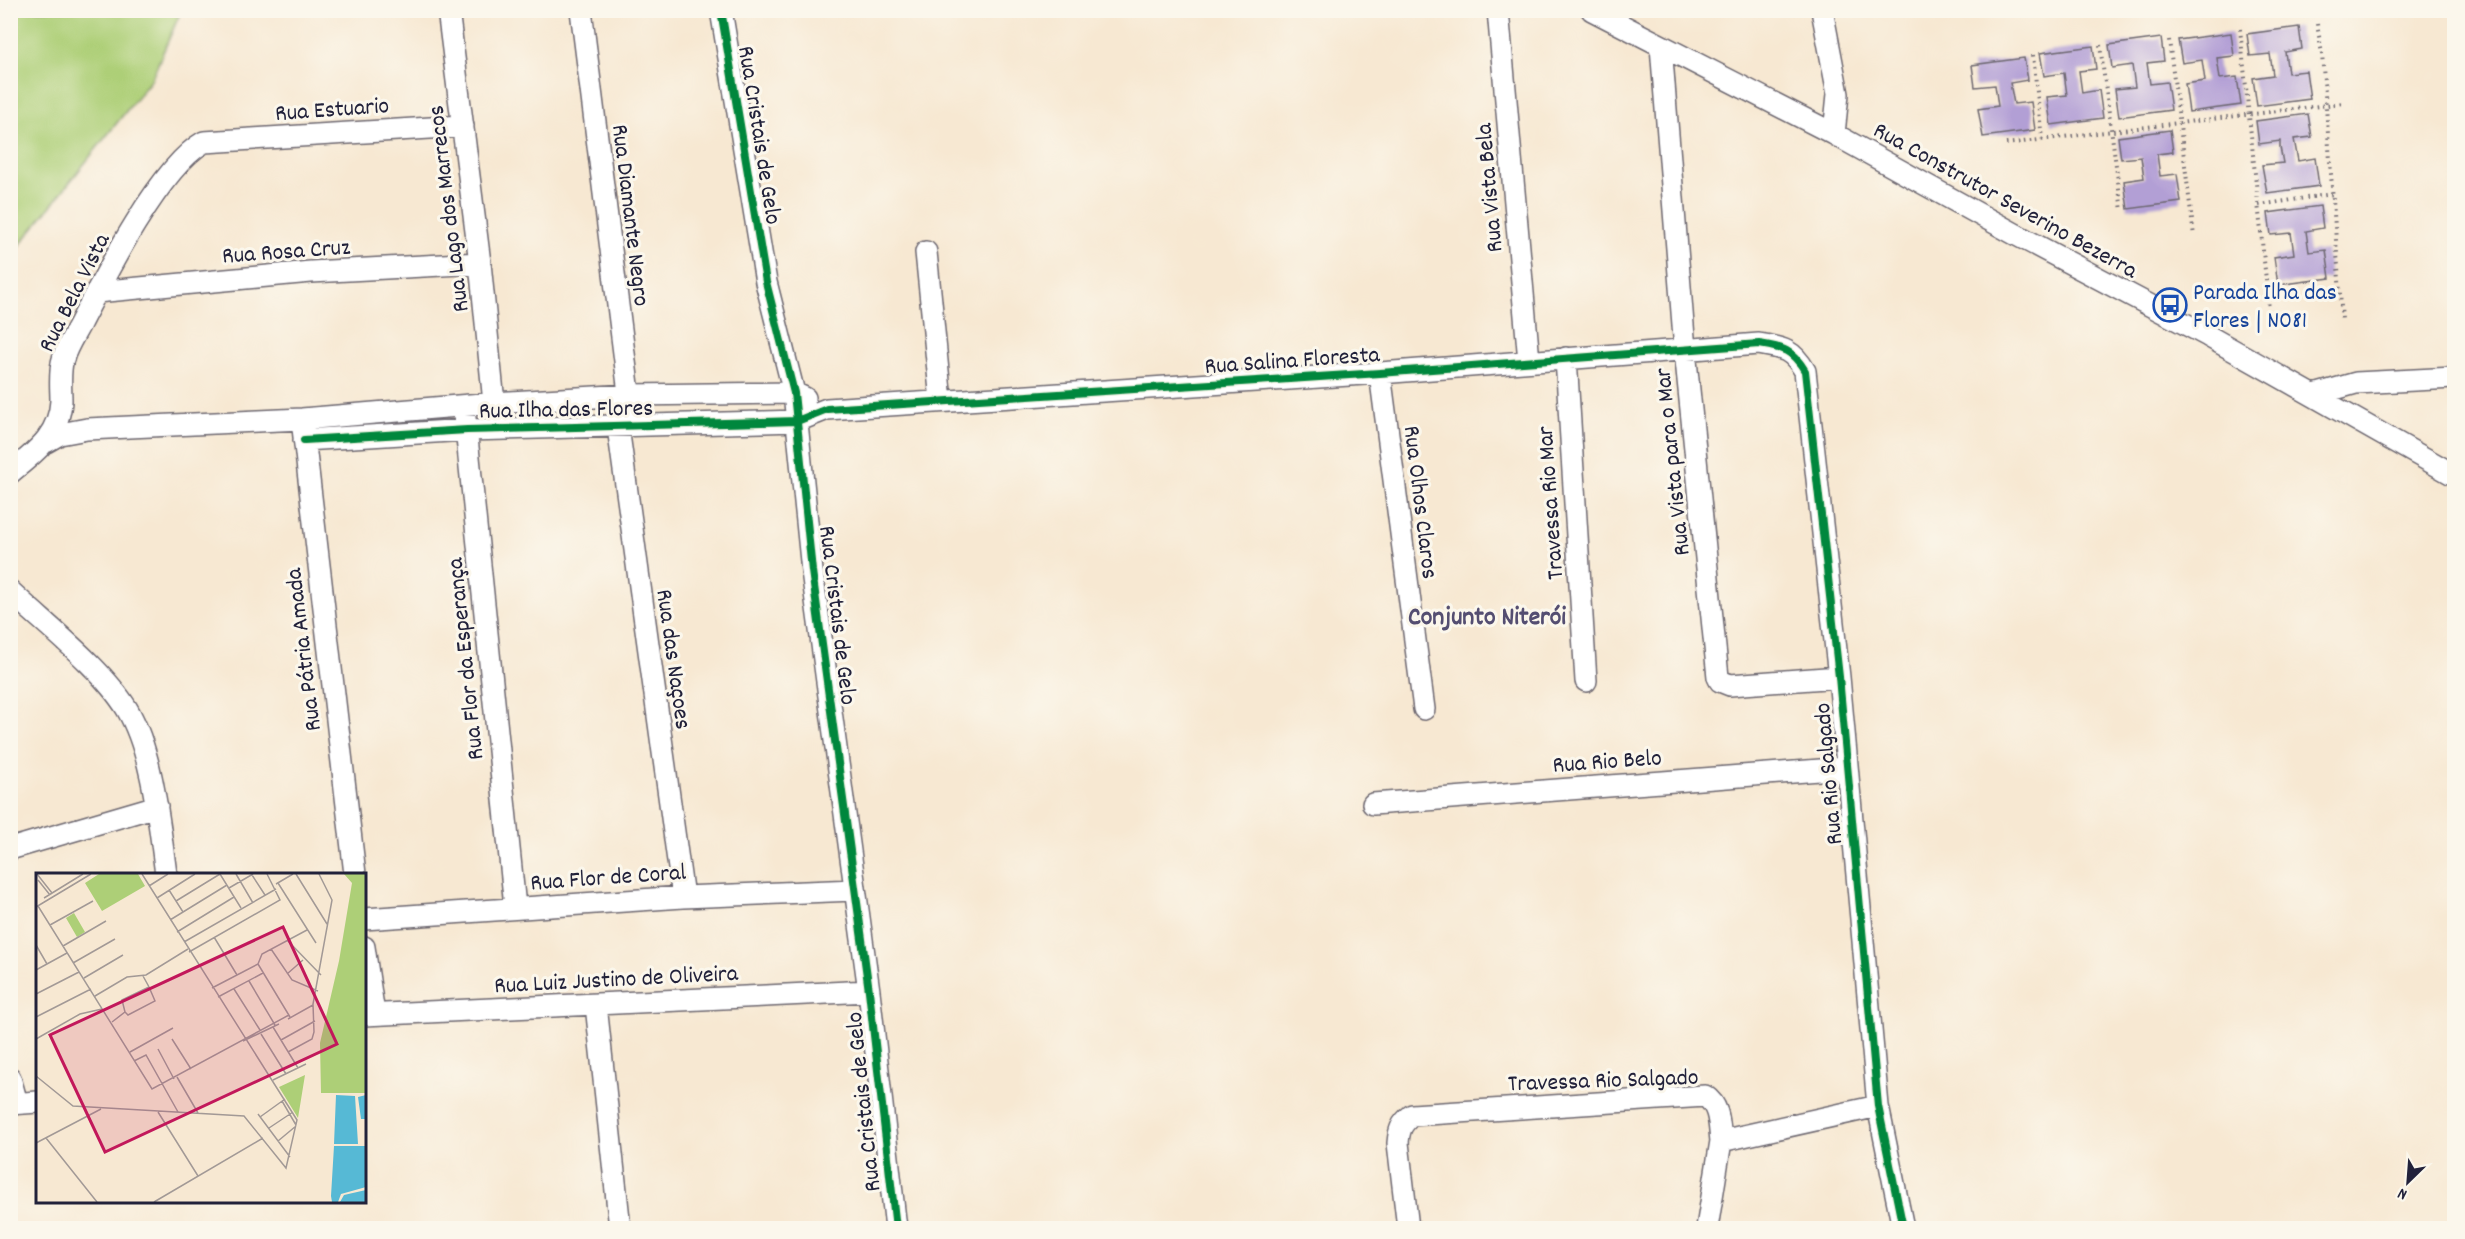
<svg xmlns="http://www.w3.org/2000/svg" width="2465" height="1239" font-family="Dekko,sans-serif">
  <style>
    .green { fill: #adcf77; stroke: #687859; stroke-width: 1.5 }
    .building { fill: #b29fd5 }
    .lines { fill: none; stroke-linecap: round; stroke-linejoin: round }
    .minor-casing { stroke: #6d6770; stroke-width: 24 }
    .path { stroke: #6d6770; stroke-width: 4; stroke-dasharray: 1.5 4.5; stroke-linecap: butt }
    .minor { stroke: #fff; stroke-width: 21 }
    .cycleway-casing { stroke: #fbf7ec; stroke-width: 11 }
    .cycleway { stroke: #00873e; stroke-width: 8 }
    .labels { text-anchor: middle; stroke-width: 6; stroke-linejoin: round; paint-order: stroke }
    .street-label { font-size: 24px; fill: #22223b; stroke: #fbf7ec }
    .transit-label { font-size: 24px; fill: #164399; stroke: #fbf7ec; text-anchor: start }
    .neighbourhood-label { font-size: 26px; font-weight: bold; fill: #544e71; stroke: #fbf7ec }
    .inset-road { fill: none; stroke: #a29996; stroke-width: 1.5 }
    .view { fill: #c2185b; fill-opacity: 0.15; stroke: #c2185b; stroke-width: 3 }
    .inset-edge { fill: none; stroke: #22223b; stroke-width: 3 }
  </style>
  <rect width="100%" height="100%" fill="#fbf7ec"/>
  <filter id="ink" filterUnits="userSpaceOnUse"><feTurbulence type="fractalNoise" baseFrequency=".0167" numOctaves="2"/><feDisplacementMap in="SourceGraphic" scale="12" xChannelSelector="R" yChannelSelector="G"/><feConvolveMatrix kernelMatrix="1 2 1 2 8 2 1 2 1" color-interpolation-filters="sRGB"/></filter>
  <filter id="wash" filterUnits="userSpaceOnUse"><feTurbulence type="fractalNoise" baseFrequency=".008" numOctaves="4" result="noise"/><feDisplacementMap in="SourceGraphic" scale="24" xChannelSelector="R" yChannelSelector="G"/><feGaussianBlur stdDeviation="1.35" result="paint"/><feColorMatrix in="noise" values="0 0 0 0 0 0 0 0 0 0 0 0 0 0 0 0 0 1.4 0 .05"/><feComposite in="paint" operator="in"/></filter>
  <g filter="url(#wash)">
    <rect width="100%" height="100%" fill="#f7e8d2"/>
    <path class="green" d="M 11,10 L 181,11 L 151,80 L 11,256 Z"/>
    <g id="blocks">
      <path class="building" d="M 2299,27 L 2302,49 L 2285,52 L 2288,73 L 2306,71 L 2310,99 L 2257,106 L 2253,78 L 2273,75 L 2270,54 L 2250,56 L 2247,34 Z
        M 2231,33 L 2234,56 L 2217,58 L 2220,79 L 2237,77 L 2241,105 L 2189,112 L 2185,84 L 2205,81 L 2202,60 L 2182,63 L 2178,40 Z
        M 2161,38 L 2164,61 L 2147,63 L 2150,84 L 2167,82 L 2171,110 L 2119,117 L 2115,89 L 2135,87 L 2132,65 L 2112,68 L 2109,45 Z
        M 2093,46 L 2096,69 L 2079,71 L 2082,93 L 2099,90 L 2103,118 L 2051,125 L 2047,97 L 2067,95 L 2064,73 L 2044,76 L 2040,53 Z
        M 2024,58 L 2028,80 L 2010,83 L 2014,104 L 2031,102 L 2035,130 L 1983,137 L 1978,109 L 1998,106 L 1995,85 L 1975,87 L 1972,65 Z
        M 2308,114 L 2312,137 L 2294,139 L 2298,161 L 2315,158 L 2319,186 L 2267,193 L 2262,165 L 2283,163 L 2280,147 L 2280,141 L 2259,144 L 2256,121 Z
        M 2170,130 L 2173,152 L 2157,154 L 2160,176 L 2177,174 L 2181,202 L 2128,209 L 2124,181 L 2144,178 L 2141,157 L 2121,159 L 2118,137 Z
        M 2320,206 L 2323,228 L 2306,231 L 2309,252 L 2326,250 L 2330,278 L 2278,285 L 2274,257 L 2294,254 L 2291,233 L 2271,235 L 2268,213 Z"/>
    </g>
  </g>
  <g filter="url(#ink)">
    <use href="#blocks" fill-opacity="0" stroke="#6d6770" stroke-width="1.5"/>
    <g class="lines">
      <defs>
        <path id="minor" d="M 448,10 L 480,263 L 494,403
          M 581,10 L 631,409
          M 721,10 L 766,282 L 794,393 L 812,571 L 869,991 L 896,1228
          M 1498,10 L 1529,361
          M 1592,10 L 1834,134 L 2013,233 L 2208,336 L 2454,475
          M 1822,10 L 1838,94 L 1834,134
          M 1661,46 L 1685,350 L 1718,677 L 1720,681 L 1730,685 L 1839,677
          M 926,252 L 941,401
          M 96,292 L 311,272 L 480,263
          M 1566,358 L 1586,681
          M 1380,373 L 1424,709
          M 2314,395 L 2356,383 L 2454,378
          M 465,418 L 515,907
          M 618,427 L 683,897
          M 303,428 L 355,874
          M 304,440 L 467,430 L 797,421 L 827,409 L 1380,373 L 1759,344 C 1783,348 1792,349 1805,371 L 1839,677 L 1878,1106 L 1903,1228
          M 46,442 L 60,434 L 87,429 L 302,419 L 494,403 L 629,395 L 794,393 L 805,398
          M 10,473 C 35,452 59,436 61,401 C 61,388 59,371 63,359 C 66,347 75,334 81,322 C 105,275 160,167 204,142 L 463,126
          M 10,591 C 46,625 102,668 127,709 C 153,753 159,824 166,874
          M 1373,804 L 1846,768
          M 10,849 L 157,806
          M 364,919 L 683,897 L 855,890
          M 364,947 L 374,1014
          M 596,1005 L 620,1228
          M 364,1015 L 869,991
          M 10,1078 L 17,1103
          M 10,1104 L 38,1102
          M 1408,1228 L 1398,1143 C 1399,1130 1401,1124 1412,1115 L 1705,1096 C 1720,1106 1719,1124 1721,1141 L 1878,1106
          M 1707,1228 L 1721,1141"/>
      </defs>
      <use href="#minor" class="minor-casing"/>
      <path class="path" d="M 2317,24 L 2322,54 L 2342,320
        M 2240,29 L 2269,309
        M 2169,40 L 2194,236
        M 2100,45 L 2122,211
        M 2033,55 L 2042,139
        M 2006,144 L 2344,103
        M 2259,205 L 2333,194"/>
      <use href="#minor" class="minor"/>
      <defs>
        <path id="cycleway" d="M 721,10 L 766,282 L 794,393 L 812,571 L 869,991 L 896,1228
          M 304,440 L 467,430 L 797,421 L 827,409 L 1380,373 L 1759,344 C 1783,348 1792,349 1805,371 L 1839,677 L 1878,1106 L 1903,1228"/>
      </defs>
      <use href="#cycleway" class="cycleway-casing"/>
      <use href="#cycleway" class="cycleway"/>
    </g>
  </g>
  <defs>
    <symbol id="bus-ring" viewBox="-11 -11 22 22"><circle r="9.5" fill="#fbf7ec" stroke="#1a4fb4" stroke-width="1.5"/><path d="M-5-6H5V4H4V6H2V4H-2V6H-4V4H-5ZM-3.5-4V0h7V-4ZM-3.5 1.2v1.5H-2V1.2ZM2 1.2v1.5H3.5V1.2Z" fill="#1a4fb4"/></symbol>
  </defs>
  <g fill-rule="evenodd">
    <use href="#bus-ring" x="2151" y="286" width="38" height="38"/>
  </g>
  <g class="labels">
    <g class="street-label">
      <text transform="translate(332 108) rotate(-4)" y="8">Rua Estuario</text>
      <text transform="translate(761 135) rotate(81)" y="8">Rua Cristais de Gelo</text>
      <text transform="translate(1488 188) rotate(-95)" y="8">Rua Vista Bela</text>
      <text transform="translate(2006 199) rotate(29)" y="8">Rua Construtor Severino Bezerra</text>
      <text transform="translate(447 209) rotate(-97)" y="8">Rua Lago dos Marrecos</text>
      <text transform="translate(632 215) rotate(83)" y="8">Rua Diamante Negro</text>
      <text transform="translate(286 250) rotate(-4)" y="8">Rua Rosa Cruz</text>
      <text transform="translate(73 292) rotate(-63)" y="8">Rua Bela Vista</text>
      <text transform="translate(1292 359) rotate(-4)" y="8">Rua Salina Floresta</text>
      <text transform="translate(566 408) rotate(-1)" y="8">Rua Ilha das Flores</text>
      <text transform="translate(1671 462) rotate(-96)" y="8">Rua Vista para o Mar</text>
      <text transform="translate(1422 502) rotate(83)" y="8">Rua Olhos Claros</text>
      <text transform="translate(1549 503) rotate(-94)" y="8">Travessa Rio Mar</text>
      <text transform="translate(839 615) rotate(83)" y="8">Rua Cristais de Gelo</text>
      <text transform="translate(302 650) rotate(-97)" y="8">Rua Pátria Amada</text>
      <text transform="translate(464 659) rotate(-96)" y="8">Rua Flor da Esperança</text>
      <text transform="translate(675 659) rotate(82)" y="8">Rua das Naçoes</text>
      <text transform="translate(1607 760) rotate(-4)" y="8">Rua Rio Belo</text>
      <text transform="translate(1827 774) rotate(-95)" y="8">Rua Rio Salgado</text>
      <text transform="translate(608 876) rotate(-4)" y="8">Rua Flor de Coral</text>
      <text transform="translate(616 978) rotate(-3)" y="8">Rua Luiz Justino de Oliveira</text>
      <text transform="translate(1603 1079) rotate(-2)" y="8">Travessa Rio Salgado</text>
      <text transform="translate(862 1102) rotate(-96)" y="8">Rua Cristais de Gelo</text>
    </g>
    <g class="transit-label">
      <text x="2193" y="299">Parada Ilha das<tspan x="2193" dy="28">Flores | N081</tspan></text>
    </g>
    <g class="neighbourhood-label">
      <text x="1487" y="624">Conjunto Niterói</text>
    </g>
  </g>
  <g transform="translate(36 873)">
    <rect width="330" height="330" fill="#f7e8d2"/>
    <path d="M 63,1 L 102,1 L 109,13 L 66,38 L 49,10 ZM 308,1 L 330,1 L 330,220 L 285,220 L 284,170 L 303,88 L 316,10 ZM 38,40 L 49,59 L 41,64 L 30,45 ZM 269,202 L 262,245 L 243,214 Z" fill="#adcf77"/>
    <path d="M 300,222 L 319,223 L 322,271 L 298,271 ZM 330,222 L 330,246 L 325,246 L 322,224 ZM 298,273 L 330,273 L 330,314 L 305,321 L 302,329 L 296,329 L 295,323 ZM 330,317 L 330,329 L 304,329 L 308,322 Z" fill="#56b9d5"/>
    <path class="inset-road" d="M 1,1 L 16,20M 184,1 L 205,35M 200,1 L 217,30M 260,1 L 291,51M 216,2 L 229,22M 2,7 L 14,22M 242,10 L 280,70M 240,11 L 257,1M 113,13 L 132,1M 193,15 L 217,1M 133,17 L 147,39M 8,25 L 47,1M 121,25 L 159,1M 140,28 L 184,1M 2,33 L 116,216 L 253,142M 0,34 L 55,1M 134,47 L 191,12M 14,52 L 57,28M 141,59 L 198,24M 178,64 L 201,102M 251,67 L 285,102M 148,69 L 240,16M 0,72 L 11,91M 27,73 L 70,48M 235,76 L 256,107 L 282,118M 153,79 L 244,27 L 231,1M 37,90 L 79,66M 222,91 L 254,144M 0,97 L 31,80M 251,101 L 267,87M 48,105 L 87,82M 213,108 L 239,152M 176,115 L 222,91 L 226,81 L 271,57M 198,116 L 224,157M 0,121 L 43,99M 59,123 L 91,104 L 110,102 L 152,76M 182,124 L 227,100M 89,139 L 86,127 L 113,114 L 107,103M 0,144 L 55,116M 252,146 L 277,132M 76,149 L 89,139 L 92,142 L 119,128 L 113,114M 237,154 L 262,195M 225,161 L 250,201M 0,166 L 44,141 L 66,136M 136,166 L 155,196M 245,167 L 279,148M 207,168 L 243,151M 122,176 L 138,206M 94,179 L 137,155M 252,179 L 276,166 L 278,159 L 277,131 L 296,27 L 283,1M 98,188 L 110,182 L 142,239M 0,203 L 37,233 L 208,243 L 250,295 L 261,247 L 106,1M 141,204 L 162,240M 237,207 L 270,191M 246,228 L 260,252M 122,239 L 162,303M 222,241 L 254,284M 224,244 L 249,226M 233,255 L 257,239M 10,265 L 61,329M 242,268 L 260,253M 0,270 L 65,236M 118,329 L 227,265"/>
    <path class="view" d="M 247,54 L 301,171 L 69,279 L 14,162 Z"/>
    <rect width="330" height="330" class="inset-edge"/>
  </g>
  <rect width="2465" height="1239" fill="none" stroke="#fbf7ec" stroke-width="36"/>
  <g transform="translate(2408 1182) rotate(205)" stroke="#fbf7ec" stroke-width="4.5" paint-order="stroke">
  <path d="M0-4.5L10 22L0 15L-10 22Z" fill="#22223b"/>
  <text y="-9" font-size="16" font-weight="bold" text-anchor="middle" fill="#22223b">N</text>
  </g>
</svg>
